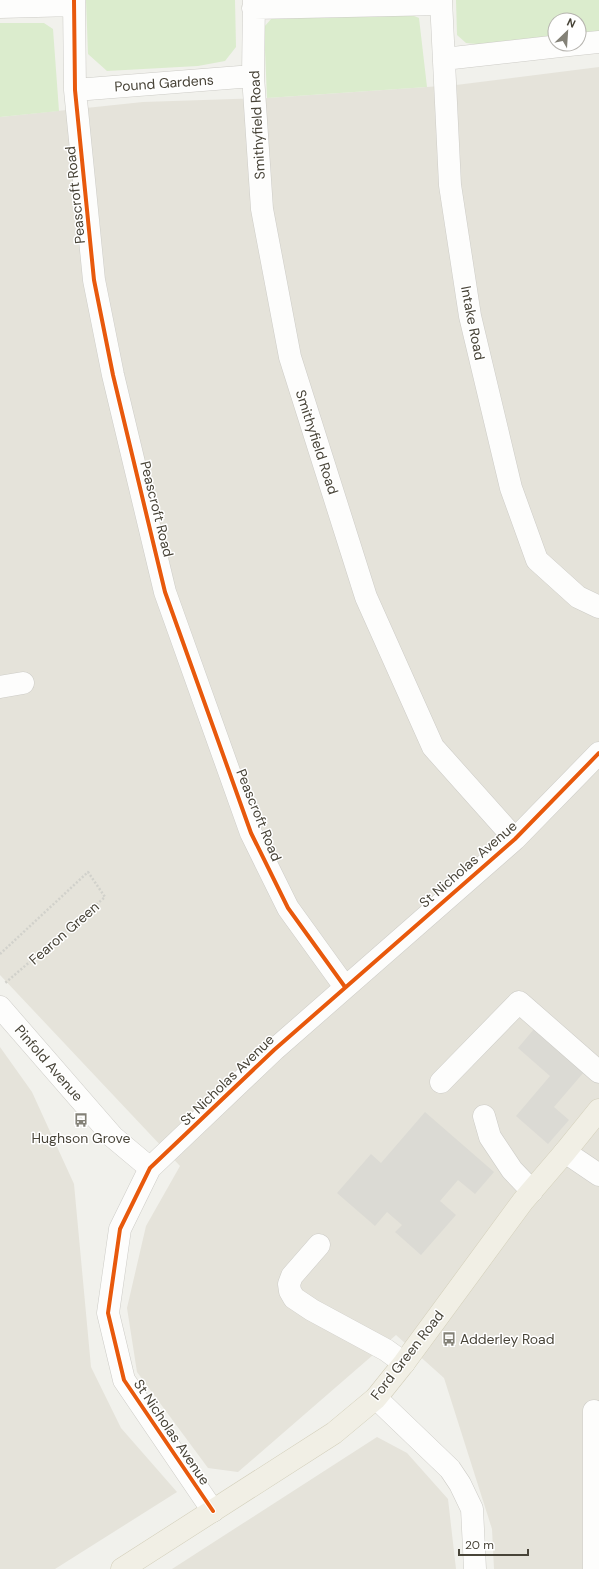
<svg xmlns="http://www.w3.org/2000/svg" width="599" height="1569" font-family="'DM Sans',sans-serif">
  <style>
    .residential { fill: #e5e3da }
    .green { fill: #dbeccd }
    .building { fill: #dbdad4 }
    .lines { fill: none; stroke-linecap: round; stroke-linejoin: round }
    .minor-casing { stroke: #cdccc7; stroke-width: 23 }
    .major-casing { stroke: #d3cfba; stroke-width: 23 }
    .path { stroke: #d1d1cb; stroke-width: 2.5; stroke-dasharray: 2 2; stroke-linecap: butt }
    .minor { stroke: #fdfdfc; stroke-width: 22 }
    .major { stroke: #f1efe5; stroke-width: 22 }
    .cycleway-casing { stroke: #fff; stroke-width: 6 }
    .cycleway { stroke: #e8590c; stroke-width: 4 }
    .labels { text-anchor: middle; stroke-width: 3; stroke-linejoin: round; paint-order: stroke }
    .street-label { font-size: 14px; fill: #484438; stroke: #fff }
    .poi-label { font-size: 14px; fill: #484438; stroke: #fff }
  </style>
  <rect width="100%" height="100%" fill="#f1f1ec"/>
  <path class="residential" d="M 599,67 L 599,1569 L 494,1569 L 492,1529 L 444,1378 L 396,1335 L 238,1472 L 208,1468 L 137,1372 L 127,1308 L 146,1226 L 180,1166 L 0,975 L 0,117 L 143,102 L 267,98 L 456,85 Z
    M 0,1047 L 32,1092 L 74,1184 L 91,1367 L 121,1428 L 177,1492 L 55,1569 L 0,1569 Z
    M 377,1437 L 407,1453 L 448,1499 L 456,1569 L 172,1569 Z"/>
  <path class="green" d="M 86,0 L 235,0 L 236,47 L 225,61 L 198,66 L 107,71 L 88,54 Z
    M 456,0 L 599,0 L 599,33 L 579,35 L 579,20 L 555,20 L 555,38 L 486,45 L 466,43 L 457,35 Z
    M 409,14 L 419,18 L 427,87 L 267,98 L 264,27 L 272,18 Z
    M 0,23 L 44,23 L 53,29 L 59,111 L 0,117 Z"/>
  <path class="building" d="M 534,1029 L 584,1072 L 554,1107 L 569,1120 L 548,1144 L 516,1116 L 550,1076 L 518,1048 Z
    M 425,1112 L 494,1172 L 475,1194 L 458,1180 L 440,1201 L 456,1215 L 421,1255 L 395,1232 L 402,1225 L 387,1212 L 375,1226 L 337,1193 L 371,1154 L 381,1163 Z"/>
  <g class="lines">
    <defs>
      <path id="minor" d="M 74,0 L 75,90 L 94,280 L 113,375 L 165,592 L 251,833 L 288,908 L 345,987
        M 254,0 L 253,76 L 262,209 L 290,357 L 366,597 L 433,747 L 515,839
        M 441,0 L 450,185 L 470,316 L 511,488 L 537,560 L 578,597 L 599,607
        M 0,7 L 74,5
        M 253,8 L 441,4
        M 579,44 L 599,42
        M 444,59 L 578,44
        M 75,90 L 253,76
        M 0,687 L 23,683
        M 0,1007 L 113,1137 L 150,1168
        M 441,1082 L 519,1002 L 599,1072
        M 484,1116 L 490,1137 L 512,1170 L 532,1191
        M 565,1152 L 599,1175
        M 319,1245 L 292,1276 L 289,1284 L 290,1291 L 294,1298 L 312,1310 L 386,1350 L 404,1363
        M 376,1398 L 450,1469 L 460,1484 L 472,1509 L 475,1569
        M 594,1411 L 594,1569
        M 213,1511 L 124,1380 L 108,1313 L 120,1229 L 150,1168 L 274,1050 L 515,839 L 599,753"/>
      <path id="major" d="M 122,1569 L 334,1433 L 376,1398 L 404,1363 L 523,1201 L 565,1152 L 599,1110"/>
    </defs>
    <use href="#minor" class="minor-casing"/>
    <use href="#major" class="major-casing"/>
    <path class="path" d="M 0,954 L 88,872 L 105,897 L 4,984"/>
    <use href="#minor" class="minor"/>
    <use href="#major" class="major"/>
    <defs>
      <path id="cycleway" d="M 74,0 L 75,90 L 94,280 L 113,375 L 165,592 L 251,833 L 288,908 L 345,987
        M 213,1511 L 124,1380 L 108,1313 L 120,1229 L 150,1168 L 274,1050 L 515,839 L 599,753"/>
    </defs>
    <use href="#cycleway" class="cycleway-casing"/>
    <use href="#cycleway" class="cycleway"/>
  </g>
  <defs>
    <symbol id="bus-bare" viewBox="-9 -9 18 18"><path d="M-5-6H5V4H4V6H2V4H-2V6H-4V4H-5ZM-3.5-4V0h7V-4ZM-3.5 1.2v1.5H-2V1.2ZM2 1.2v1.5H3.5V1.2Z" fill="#838177" stroke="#fff" stroke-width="2.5" paint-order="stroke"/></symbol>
  </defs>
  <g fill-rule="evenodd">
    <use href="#bus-bare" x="71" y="1110" width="20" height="20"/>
    <use href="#bus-bare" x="439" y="1329" width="20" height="20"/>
  </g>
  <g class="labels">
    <g class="street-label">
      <text transform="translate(164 83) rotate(-4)" y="5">Pound Gardens</text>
      <text transform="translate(257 125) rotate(-93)" y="5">Smithyfield Road</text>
      <text transform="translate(75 195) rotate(-96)" y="5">Peascroft Road</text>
      <text transform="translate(473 323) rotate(79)" y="5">Intake Road</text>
      <text transform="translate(317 442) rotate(72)" y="5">Smithyfield Road</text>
      <text transform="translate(157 509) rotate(76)" y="5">Peascroft Road</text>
      <text transform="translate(259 815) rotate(68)" y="5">Peascroft Road</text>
      <text transform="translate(468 864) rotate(-41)" y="5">St Nicholas Avenue</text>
      <text transform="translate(64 933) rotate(-41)" y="5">Fearon Green</text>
      <text transform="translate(49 1063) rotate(49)" y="5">Pinfold Avenue</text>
      <text transform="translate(227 1080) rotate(-44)" y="5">St Nicholas Avenue</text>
      <text transform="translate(407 1355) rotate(-52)" y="5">Ford Green Road</text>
      <text transform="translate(172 1432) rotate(56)" y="5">St Nicholas Avenue</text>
    </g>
    <g class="poi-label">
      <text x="81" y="1143">Hughson Grove</text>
      <text x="460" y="1344" text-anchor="start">Adderley Road</text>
    </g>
  </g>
  <g transform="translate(567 32) rotate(25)"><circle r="19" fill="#ffffff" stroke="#b6b4af"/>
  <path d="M0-3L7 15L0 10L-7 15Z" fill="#838177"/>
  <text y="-6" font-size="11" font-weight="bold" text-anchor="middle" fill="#484438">N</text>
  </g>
  <path d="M459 1549v6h69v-6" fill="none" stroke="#484438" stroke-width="2"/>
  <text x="465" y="1549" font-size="12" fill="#484438" stroke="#ffffff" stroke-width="3" paint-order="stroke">20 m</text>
</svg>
